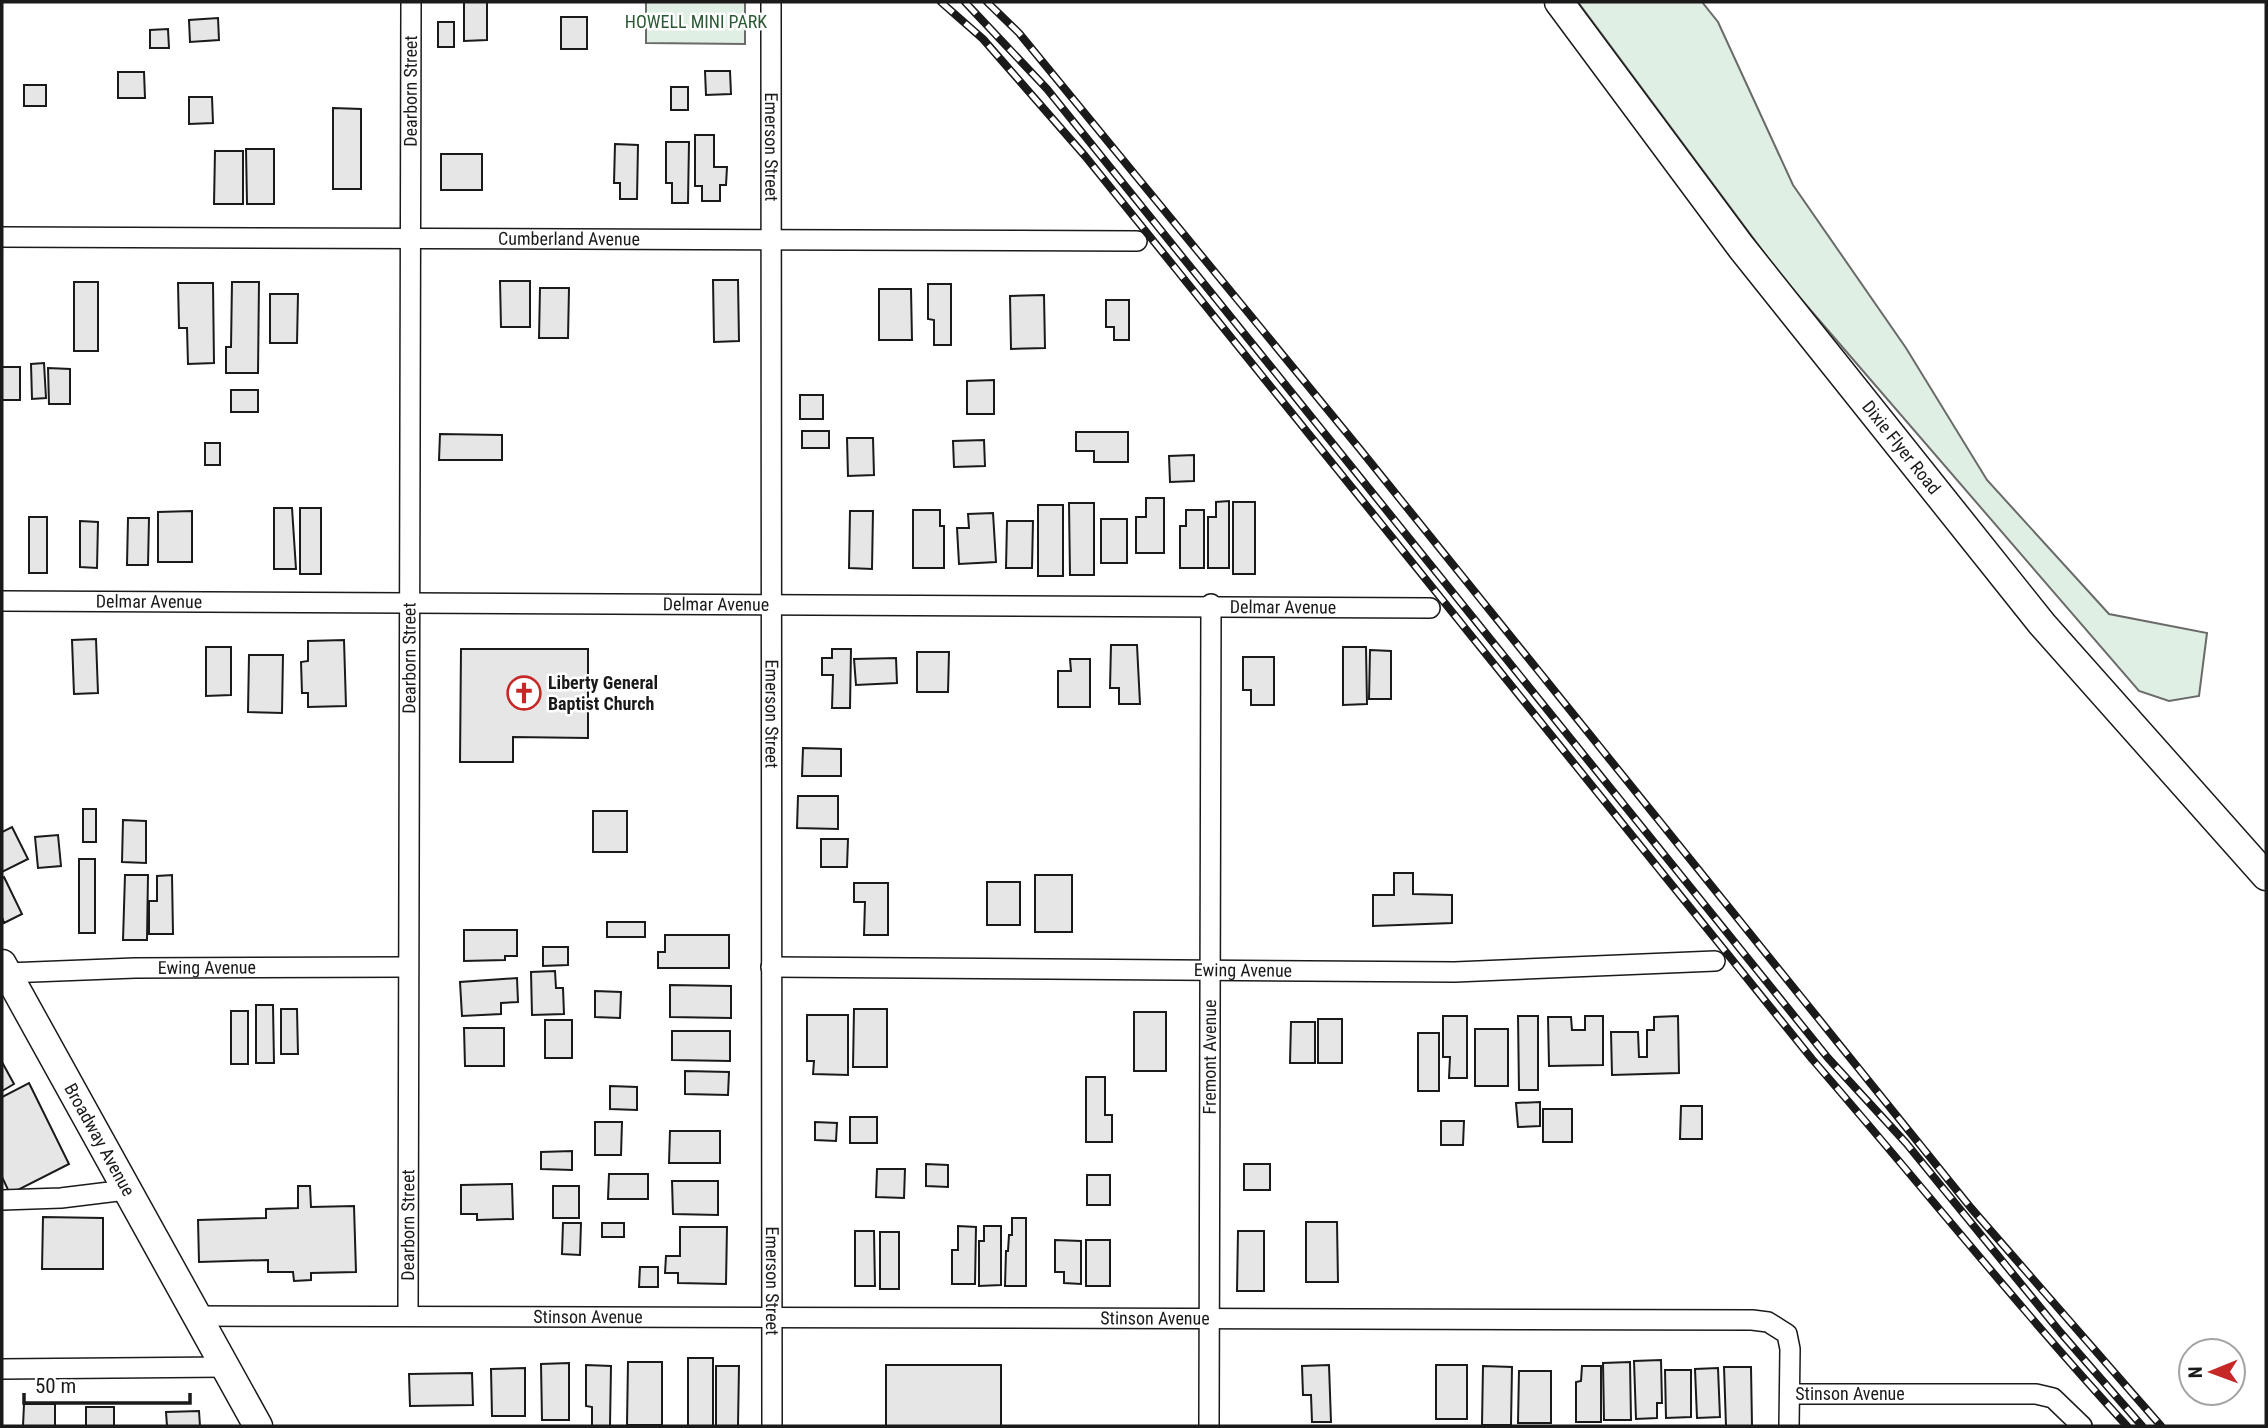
<svg xmlns="http://www.w3.org/2000/svg" width="2268" height="1428" font-family="'Roboto Condensed',sans-serif">
  <style>
    .green { fill: #e0efe3; stroke: #6a6a6a; stroke-width: 2 }
    .building { fill: #e6e6e6; stroke: #1a1a1a; stroke-width: 2 }
    .lines { fill: none; stroke-linecap: round; stroke-linejoin: round }
    .street-casing { stroke: #1a1a1a; stroke-width: 22 }
    .secondary-casing { stroke: #1a1a1a; stroke-width: 31 }
    .street { stroke: #fff; stroke-width: 19 }
    .secondary { stroke: #fff; stroke-width: 28 }
    .rail-casing { stroke: #1a1a1a; stroke-width: 8 }
    .rail { stroke: #fff; stroke-width: 5; stroke-dasharray: 16; stroke-linecap: butt }
    .labels { text-anchor: middle; stroke-width: 5; stroke-linejoin: round; paint-order: stroke }
    .park-label { font-size: 18px; fill: #2b5a34; stroke: #fff }
    .street-label { font-size: 18px; fill: #1a1a1a; stroke: #fff }
    .poi-label { font-size: 18px; font-weight: bold; fill: #1a1a1a; stroke: #fff; text-anchor: start }
  </style>
  <rect width="100%" height="100%" fill="#fff"/>
  <path class="green" d="M 646,2 L 745,2 L 745,44 L 646,43 Z
    M 1578,2 L 1702,2 L 1718,22 L 1793,185 L 1906,348 L 1987,480 L 2109,614 L 2207,633 L 2199,696 L 2169,701 L 2139,691 L 1782,277 Z"/>
  <path class="building" d="M 464,2 L 487,2 L 487,40 L 464,41 Z
    M 561,17 L 587,17 L 587,49 L 561,49 Z
    M 218,18 L 219,40 L 190,42 L 189,20 Z
    M 438,22 L 454,22 L 454,47 L 438,47 Z
    M 168,29 L 169,48 L 150,48 L 150,30 Z
    M 705,71 L 730,71 L 731,94 L 706,95 Z
    M 118,72 L 144,72 L 145,98 L 118,98 Z
    M 24,85 L 46,85 L 46,106 L 24,106 Z
    M 671,87 L 688,87 L 688,110 L 671,110 Z
    M 189,97 L 212,97 L 213,123 L 189,124 Z
    M 333,108 L 361,109 L 361,189 L 333,189 Z
    M 695,135 L 714,135 L 714,167 L 727,167 L 726,185 L 720,185 L 720,201 L 702,201 L 702,186 L 695,186 Z
    M 666,142 L 689,142 L 688,203 L 672,203 L 672,183 L 666,183 Z
    M 615,144 L 638,145 L 637,199 L 620,199 L 620,183 L 614,183 Z
    M 246,149 L 274,149 L 274,204 L 247,204 Z
    M 215,151 L 243,151 L 243,204 L 214,204 Z
    M 441,154 L 482,154 L 482,190 L 441,190 Z
    M 713,280 L 738,280 L 739,341 L 714,342 Z
    M 500,281 L 530,281 L 530,327 L 501,327 Z
    M 74,282 L 98,282 L 98,351 L 74,351 Z
    M 232,282 L 259,282 L 258,373 L 226,373 L 226,347 L 231,347 Z
    M 178,283 L 213,283 L 214,363 L 188,364 L 187,328 L 179,328 Z
    M 928,284 L 951,284 L 951,345 L 934,345 L 934,320 L 928,319 Z
    M 540,288 L 569,288 L 568,338 L 539,338 Z
    M 879,289 L 911,289 L 912,340 L 879,340 Z
    M 270,294 L 298,294 L 297,343 L 270,343 Z
    M 1044,295 L 1045,348 L 1011,349 L 1010,296 Z
    M 1106,300 L 1129,300 L 1129,340 L 1114,340 L 1114,327 L 1106,327 Z
    M 44,363 L 46,398 L 32,399 L 31,364 Z
    M 2,367 L 20,367 L 20,400 L 2,400 Z
    M 48,368 L 70,369 L 70,404 L 49,404 Z
    M 994,380 L 994,414 L 967,414 L 967,381 Z
    M 231,390 L 258,390 L 258,412 L 231,412 Z
    M 800,395 L 823,395 L 823,419 L 800,419 Z
    M 802,431 L 829,431 L 829,448 L 802,448 Z
    M 1076,432 L 1128,432 L 1128,462 L 1094,462 L 1094,451 L 1076,451 Z
    M 440,434 L 502,435 L 502,460 L 439,460 Z
    M 847,438 L 873,438 L 874,475 L 848,476 Z
    M 984,440 L 985,466 L 954,467 L 953,441 Z
    M 205,443 L 220,443 L 220,465 L 205,465 Z
    M 1194,455 L 1194,481 L 1170,482 L 1169,456 Z
    M 1146,498 L 1164,498 L 1164,553 L 1136,553 L 1136,517 L 1146,517 Z
    M 1229,501 L 1229,568 L 1208,568 L 1208,517 L 1216,517 L 1216,502 Z
    M 1233,502 L 1255,502 L 1255,574 L 1233,574 Z
    M 1069,503 L 1094,503 L 1094,575 L 1070,575 Z
    M 1038,505 L 1063,505 L 1063,576 L 1038,576 Z
    M 274,508 L 292,508 L 296,569 L 274,569 Z
    M 300,508 L 321,508 L 321,574 L 300,574 Z
    M 913,510 L 940,510 L 940,526 L 944,526 L 944,568 L 913,568 Z
    M 1186,510 L 1204,510 L 1204,568 L 1180,568 L 1180,526 L 1186,526 Z
    M 192,511 L 192,562 L 158,562 L 158,512 Z
    M 850,511 L 873,511 L 872,569 L 849,568 Z
    M 993,513 L 996,562 L 959,564 L 957,528 L 969,528 L 968,514 Z
    M 29,517 L 47,517 L 47,573 L 29,573 Z
    M 128,518 L 149,518 L 148,565 L 127,565 Z
    M 1101,519 L 1127,519 L 1127,563 L 1101,563 Z
    M 80,521 L 98,522 L 97,568 L 80,567 Z
    M 1007,521 L 1033,521 L 1032,568 L 1006,568 Z
    M 96,639 L 98,693 L 74,694 L 72,640 Z
    M 344,640 L 346,706 L 308,707 L 308,693 L 302,693 L 301,662 L 308,661 L 308,641 Z
    M 1111,645 L 1137,645 L 1140,704 L 1119,704 L 1119,688 L 1110,688 Z
    M 206,647 L 231,647 L 231,695 L 206,696 Z
    M 1343,647 L 1366,647 L 1367,704 L 1343,705 Z
    M 461,649 L 588,649 L 588,738 L 513,737 L 513,762 L 460,762 Z
    M 832,649 L 851,649 L 850,708 L 832,708 L 833,675 L 822,675 L 822,658 L 832,658 Z
    M 1370,650 L 1391,651 L 1391,699 L 1369,699 Z
    M 917,652 L 949,652 L 948,692 L 917,692 Z
    M 249,655 L 283,655 L 282,713 L 248,712 Z
    M 1243,657 L 1274,657 L 1274,705 L 1251,705 L 1251,690 L 1243,690 Z
    M 896,658 L 897,683 L 856,685 L 854,659 Z
    M 1070,659 L 1090,659 L 1090,707 L 1058,707 L 1058,671 L 1071,671 Z
    M 803,748 L 841,749 L 841,776 L 802,776 Z
    M 798,796 L 838,796 L 838,829 L 797,828 Z
    M 83,809 L 96,809 L 96,842 L 83,842 Z
    M 593,811 L 627,811 L 627,852 L 593,852 Z
    M 123,820 L 146,821 L 146,863 L 122,862 Z
    M 12,827 L 28,859 L 2,872 L 2,832 Z
    M 58,835 L 61,866 L 38,868 L 35,837 Z
    M 821,839 L 848,839 L 847,867 L 821,867 Z
    M 79,859 L 95,859 L 95,933 L 79,933 Z
    M 1394,873 L 1413,873 L 1413,894 L 1452,895 L 1452,923 L 1373,926 L 1373,895 L 1394,895 Z
    M 125,875 L 148,875 L 147,940 L 123,940 Z
    M 172,875 L 173,934 L 149,934 L 149,901 L 157,901 L 157,876 Z
    M 1035,875 L 1072,875 L 1072,932 L 1035,932 Z
    M 4,877 L 22,914 L 4,923 L 2,917 L 2,878 Z
    M 987,882 L 1020,882 L 1020,925 L 987,925 Z
    M 854,883 L 888,883 L 888,935 L 864,935 L 865,902 L 854,902 Z
    M 607,922 L 645,922 L 645,937 L 607,937 Z
    M 464,930 L 517,930 L 517,956 L 505,956 L 505,960 L 464,961 Z
    M 665,935 L 729,935 L 729,968 L 658,968 L 658,952 L 665,952 Z
    M 543,947 L 568,947 L 568,965 L 543,966 Z
    M 555,971 L 556,988 L 563,988 L 564,1014 L 532,1015 L 531,972 Z
    M 517,978 L 518,1002 L 501,1003 L 501,1014 L 462,1016 L 460,982 Z
    M 670,985 L 731,986 L 731,1018 L 670,1017 Z
    M 595,991 L 621,992 L 620,1018 L 595,1017 Z
    M 256,1005 L 273,1005 L 274,1063 L 256,1063 Z
    M 281,1009 L 297,1009 L 298,1054 L 281,1054 Z
    M 854,1009 L 887,1009 L 887,1067 L 853,1067 Z
    M 231,1011 L 248,1011 L 248,1064 L 231,1064 Z
    M 1134,1012 L 1166,1012 L 1166,1071 L 1134,1071 Z
    M 807,1015 L 848,1015 L 848,1075 L 813,1074 L 814,1061 L 807,1061 Z
    M 1443,1016 L 1467,1016 L 1467,1078 L 1449,1078 L 1450,1057 L 1443,1057 Z
    M 1518,1016 L 1538,1016 L 1538,1090 L 1519,1090 Z
    M 1585,1016 L 1603,1016 L 1603,1065 L 1549,1066 L 1548,1017 L 1571,1017 L 1572,1030 L 1585,1030 Z
    M 1678,1016 L 1679,1073 L 1612,1075 L 1611,1032 L 1638,1032 L 1639,1057 L 1647,1057 L 1647,1030 L 1654,1030 L 1654,1017 Z
    M 1318,1019 L 1342,1019 L 1342,1063 L 1318,1063 Z
    M 545,1020 L 572,1020 L 572,1058 L 545,1058 Z
    M 1291,1022 L 1315,1022 L 1315,1063 L 1290,1063 Z
    M 464,1028 L 504,1028 L 504,1066 L 465,1066 Z
    M 1475,1029 L 1508,1029 L 1508,1086 L 1475,1086 Z
    M 672,1031 L 730,1031 L 730,1061 L 672,1060 Z
    M 1418,1033 L 1439,1033 L 1439,1091 L 1418,1091 Z
    M 2,1062 L 14,1084 L 2,1091 Z
    M 685,1071 L 729,1072 L 728,1095 L 685,1094 Z
    M 1086,1077 L 1105,1077 L 1105,1115 L 1112,1115 L 1112,1142 L 1086,1142 Z
    M 29,1083 L 69,1164 L 10,1194 L 2,1177 L 2,1097 Z
    M 610,1086 L 637,1087 L 637,1110 L 610,1109 Z
    M 1540,1102 L 1540,1126 L 1518,1127 L 1516,1103 Z
    M 1681,1106 L 1702,1106 L 1702,1139 L 1680,1139 Z
    M 1543,1109 L 1572,1109 L 1572,1142 L 1543,1142 Z
    M 850,1117 L 877,1117 L 877,1143 L 850,1143 Z
    M 1441,1121 L 1464,1121 L 1463,1145 L 1441,1145 Z
    M 595,1122 L 622,1122 L 621,1155 L 595,1155 Z
    M 815,1122 L 837,1123 L 836,1141 L 815,1140 Z
    M 670,1131 L 720,1131 L 720,1163 L 669,1163 Z
    M 572,1151 L 572,1170 L 541,1169 L 541,1152 Z
    M 926,1164 L 948,1165 L 948,1187 L 926,1186 Z
    M 1244,1164 L 1270,1164 L 1270,1190 L 1244,1190 Z
    M 877,1169 L 905,1169 L 904,1198 L 876,1197 Z
    M 609,1174 L 648,1174 L 648,1199 L 608,1199 Z
    M 1087,1175 L 1110,1175 L 1110,1205 L 1087,1205 Z
    M 672,1181 L 718,1181 L 718,1215 L 673,1214 Z
    M 512,1184 L 513,1219 L 477,1220 L 477,1214 L 461,1214 L 461,1185 Z
    M 298,1186 L 310,1186 L 311,1207 L 354,1206 L 356,1272 L 311,1273 L 311,1280 L 294,1281 L 293,1272 L 268,1272 L 268,1260 L 199,1262 L 198,1220 L 266,1218 L 266,1209 L 298,1208 Z
    M 553,1186 L 579,1186 L 579,1218 L 553,1218 Z
    M 43,1217 L 103,1218 L 103,1269 L 42,1269 Z
    M 1012,1218 L 1026,1218 L 1026,1286 L 1005,1286 L 1006,1251 L 1008,1251 L 1009,1235 L 1012,1235 Z
    M 1306,1222 L 1337,1222 L 1338,1282 L 1306,1282 Z
    M 563,1223 L 581,1223 L 580,1255 L 562,1254 Z
    M 602,1223 L 624,1223 L 624,1237 L 602,1237 Z
    M 958,1226 L 976,1227 L 975,1284 L 952,1284 L 952,1250 L 958,1250 Z
    M 984,1226 L 1001,1226 L 1001,1285 L 979,1286 L 979,1241 L 984,1241 Z
    M 680,1227 L 727,1227 L 726,1284 L 678,1283 L 678,1273 L 665,1273 L 666,1256 L 680,1256 Z
    M 855,1231 L 874,1231 L 875,1286 L 855,1286 Z
    M 1238,1231 L 1264,1231 L 1264,1291 L 1237,1291 Z
    M 880,1232 L 899,1232 L 899,1289 L 880,1289 Z
    M 1055,1240 L 1081,1241 L 1081,1284 L 1064,1283 L 1064,1272 L 1055,1272 Z
    M 1086,1240 L 1110,1240 L 1110,1286 L 1086,1286 Z
    M 640,1267 L 658,1267 L 658,1287 L 639,1287 Z
    M 688,1358 L 713,1358 L 713,1426 L 688,1426 Z
    M 1661,1360 L 1662,1403 L 1657,1403 L 1657,1418 L 1636,1419 L 1634,1361 Z
    M 628,1362 L 662,1362 L 662,1425 L 627,1425 Z
    M 1630,1362 L 1631,1420 L 1604,1420 L 1603,1363 Z
    M 569,1363 L 569,1420 L 542,1420 L 541,1364 Z
    M 586,1365 L 611,1366 L 610,1426 L 592,1426 L 592,1407 L 586,1406 Z
    M 886,1365 L 1001,1365 L 1001,1426 L 886,1426 Z
    M 1329,1365 L 1331,1422 L 1312,1422 L 1311,1395 L 1303,1395 L 1302,1366 Z
    M 1436,1365 L 1467,1365 L 1467,1419 L 1436,1419 Z
    M 716,1366 L 739,1366 L 738,1426 L 716,1426 Z
    M 1483,1366 L 1512,1367 L 1511,1425 L 1482,1425 Z
    M 1582,1366 L 1601,1366 L 1601,1422 L 1576,1422 L 1576,1382 L 1581,1381 Z
    M 1724,1367 L 1751,1367 L 1752,1426 L 1726,1426 Z
    M 525,1368 L 525,1416 L 492,1416 L 491,1369 Z
    M 1718,1368 L 1720,1417 L 1697,1418 L 1695,1369 Z
    M 1665,1370 L 1691,1370 L 1691,1417 L 1666,1418 Z
    M 1519,1371 L 1551,1371 L 1551,1423 L 1518,1423 Z
    M 472,1373 L 473,1405 L 410,1406 L 409,1374 Z
    M 24,1404 L 55,1404 L 55,1426 L 23,1426 Z
    M 86,1407 L 114,1407 L 114,1426 L 86,1426 Z
    M 199,1411 L 200,1426 L 167,1426 L 166,1412 Z"/>
  <g class="lines">
    <defs>
      <g id="street">
        <path id="s1" d="M 771,2 L 772,1426"/>
        <path id="s2" d="M 2,237 L 1137,241"/>
        <path id="s3" d="M 2,601 L 1430,608"/>
        <path id="s4" d="M 771,967 L 1455,972 L 1715,961"/>
        <path id="s5" d="M 7,973 L 135,968 L 407,967"/>
        <path d="M 2,1200 L 61,1198 L 126,1190"/>
        <path id="s6" d="M 196,1316 L 1752,1320 L 1768,1322 L 1787,1334 L 1790,1349 L 1789,1426"/>
        <path id="s7" d="M 408,1316 L 411,2"/>
        <path d="M 2,1369 L 225,1367"/>
        <path id="s8" d="M 1790,1394 L 2036,1394 L 2053,1398 L 2082,1426"/>
        <path id="s9" d="M 1209,1426 L 1211,604"/>
      </g>
      <g id="secondary">
        <path id="s10" d="M 1559,2 L 1741,247 L 2042,624 L 2266,876"/>
        <path id="s11" d="M 2,964 L 258,1426"/>
      </g>
    </defs>
    <use href="#street" class="street-casing"/>
    <use href="#secondary" class="secondary-casing"/>
    <use href="#street" class="street"/>
    <use href="#secondary" class="secondary"/>
    <defs>
      <path id="rail" d="M 941,2 L 983,39 L 1085,156 L 1812,1059 C 1918,1181 2018,1307 2127,1426
        M 965,2 L 1047,89 L 1828,1058 L 1906,1143 L 2061,1333 L 2142,1426
        M 987,2 L 1019,33 L 1359,448 L 1971,1208 L 2161,1426"/>
    </defs>
    <use href="#rail" class="rail-casing"/>
    <use href="#rail" class="rail"/>
  </g>
  <defs>
    <symbol id="church-ring" viewBox="-11 -11 22 22"><circle r="9.5" fill="#fff" stroke="#c62828" stroke-width="1.5"/><path d="M-1.2-6h2.4v3.5h3.3v2.4h-3.3V6h-2.4V-.1h-3.3v-2.4h3.3Z" fill="#c62828"/></symbol>
  </defs>
  <g fill-rule="evenodd">
    <use href="#church-ring" x="505" y="674" width="38" height="38"/>
  </g>
  <g class="labels">
    <g class="park-label">
      <text x="696" y="28">HOWELL MINI PARK</text>
    </g>
    <g class="street-label">
      <text dy="6" stroke="none"><textPath href="#s7" startOffset="1225">Dearborn Street</textPath></text>
      <text dy="6" stroke="none"><textPath href="#s1" startOffset="145">Emerson Street</textPath></text>
      <text dy="6" stroke="none"><textPath href="#s2" startOffset="567">Cumberland Avenue</textPath></text>
      <text dy="6" stroke="none"><textPath href="#s10" startOffset="562">Dixie Flyer Road</textPath></text>
      <text dy="6" stroke="none"><textPath href="#s3" startOffset="147">Delmar Avenue</textPath></text>
      <text dy="6" stroke="none"><textPath href="#s3" startOffset="714">Delmar Avenue</textPath></text>
      <text dy="6" stroke="none"><textPath href="#s3" startOffset="1281">Delmar Avenue</textPath></text>
      <text dy="6" stroke="none"><textPath href="#s7" startOffset="658">Dearborn Street</textPath></text>
      <text dy="6" stroke="none"><textPath href="#s1" startOffset="712">Emerson Street</textPath></text>
      <text dy="6" stroke="none"><textPath href="#s5" startOffset="200">Ewing Avenue</textPath></text>
      <text dy="6" stroke="none"><textPath href="#s4" startOffset="472">Ewing Avenue</textPath></text>
      <text dy="6" stroke="none"><textPath href="#s9" startOffset="369">Fremont Avenue</textPath></text>
      <text dy="6" stroke="none"><textPath href="#s11" startOffset="201">Broadway Avenue</textPath></text>
      <text dy="6" stroke="none"><textPath href="#s7" startOffset="91">Dearborn Street</textPath></text>
      <text dy="6" stroke="none"><textPath href="#s1" startOffset="1279">Emerson Street</textPath></text>
      <text dy="6" stroke="none"><textPath href="#s6" startOffset="392">Stinson Avenue</textPath></text>
      <text dy="6" stroke="none"><textPath href="#s6" startOffset="959">Stinson Avenue</textPath></text>
      <text dy="6" stroke="none"><textPath href="#s8" startOffset="60">Stinson Avenue</textPath></text>
    </g>
    <g class="poi-label">
      <text x="548" y="689">Liberty General<tspan x="548" dy="21">Baptist Church</tspan></text>
    </g>
  </g>
  <rect width="2268" height="1428" fill="none" stroke="#1a1a1a" stroke-width="7"/>
  <g transform="translate(2212 1372) rotate(269)"><circle r="33" fill="#ffffff" stroke="#a3a3a3" stroke-width="2"/>
  <path d="M0-5L12 26L0 18L-12 26Z" fill="#c62828"/>
  <text y="-10" font-size="19" font-weight="bold" text-anchor="middle" fill="#1a1a1a">N</text>
  </g>
  <path d="M24 1393v10h166v-10" fill="none" stroke="#1a1a1a" stroke-width="3.5"/>
  <text x="35" y="1393" font-size="21" fill="#1a1a1a" stroke="#ffffff" stroke-width="5" paint-order="stroke">50 m</text>
</svg>
